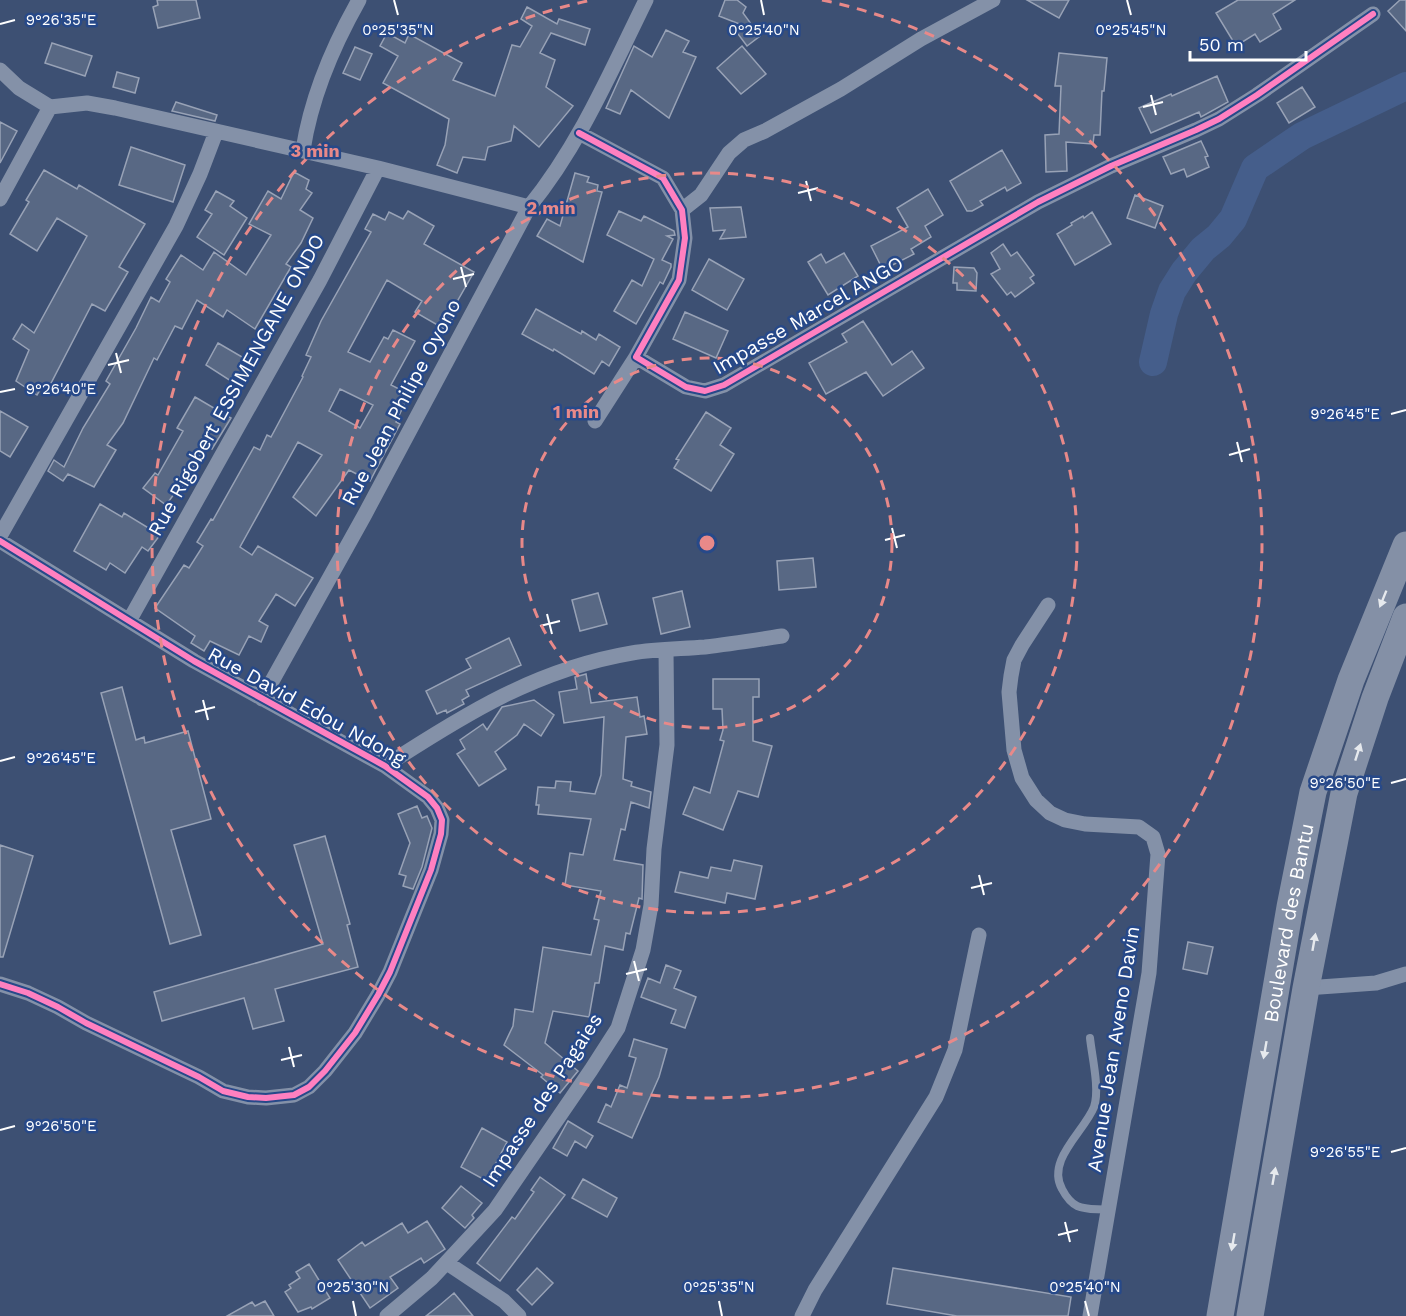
<svg xmlns="http://www.w3.org/2000/svg" width="1406" height="1316" font-family="'Work Sans',sans-serif">
  <style>
    .lines { fill: none; stroke-linecap: round; stroke-linejoin: round }
    .river { stroke: #455e8b; stroke-width: 28 }
    .building { fill: #586884; stroke: #98a2b6; stroke-width: 1.5; fill-rule: evenodd }
    .lane { stroke: #8491a8; stroke-width: 8 }
    .street { stroke: #8491a8; stroke-width: 15 }
    .highway { stroke: #8490a6; stroke-width: 27 }
    .cycleway-casing { stroke: #274989; stroke-width: 10 }
    .cycleway { stroke: #ff80c0; stroke-width: 6 }
    .oneway { fill: #e6e9ed }
    .ticks { fill: none; stroke: #fff; stroke-width: 2 }
    .ring { fill: none; stroke: #e88989; stroke-width: 3; stroke-dasharray: 10 8 }
    .labels { text-anchor: middle; stroke-width: 5; stroke-linejoin: round; paint-order: stroke }
    .street-label { font-size: 20px; fill: #fff; stroke: #274989 }
    .ticks-label { font-size: 15px; text-anchor: middle; fill: #fff; stroke: #274989; stroke-width: 5; stroke-linejoin: round; paint-order: stroke }
    .centre { fill: #e88989; stroke: #274989; stroke-width: 3 }
    .ring-label { font-size: 18px; text-anchor: middle; font-weight: bold; fill: #e88989; stroke: #274989; stroke-width: 5; stroke-linejoin: round; paint-order: stroke }
  </style>
  <rect width="100%" height="100%" fill="#3d5073"/>
  <g class="lines">
    <path class="river" d="M 1153,362 L 1164,314 L 1172,291 L 1184,272 L 1203,249 L 1219,236 L 1233,219 L 1255,168 L 1302,136 L 1406,86"/>
  </g>
  <path class="building" d="M 157,0 L 196,0 L 200,18 L 158,28 L 153,7 L 158,5 Z
    M 725,0 L 737,0 L 746,7 L 743,13 L 760,36 L 747,46 L 735,30 L 742,25 L 719,16 Z
    M 1027,0 L 1069,0 L 1059,18 Z
    M 1238,0 L 1295,0 L 1273,14 L 1281,29 L 1260,42 L 1255,34 L 1236,46 L 1216,13 Z
    M 1400,0 L 1406,0 L 1406,31 L 1388,11 Z
    M 527,7 L 557,24 L 559,19 L 590,29 L 585,45 L 551,33 L 540,53 L 555,60 L 546,87 L 573,106 L 539,147 L 514,126 L 511,141 L 488,147 L 485,160 L 463,157 L 457,173 L 437,165 L 445,145 L 449,119 L 383,83 L 398,56 L 380,46 L 387,33 L 405,43 L 409,34 L 462,63 L 453,80 L 495,96 L 512,45 L 520,47 L 532,26 L 521,19 Z
    M 666,30 L 689,41 L 683,52 L 696,57 L 669,118 L 631,90 L 620,114 L 606,108 L 634,46 L 652,57 Z
    M 52,43 L 92,56 L 85,76 L 45,63 Z
    M 742,46 L 766,74 L 741,94 L 717,68 Z
    M 355,47 L 372,54 L 360,80 L 343,73 Z
    M 1059,53 L 1107,58 L 1104,91 L 1102,91 L 1100,135 L 1094,135 L 1093,144 L 1066,142 L 1067,171 L 1046,172 L 1045,135 L 1059,134 L 1061,86 L 1055,86 Z
    M 117,72 L 139,78 L 135,93 L 113,87 Z
    M 1217,76 L 1228,102 L 1201,117 L 1199,112 L 1151,133 L 1139,108 L 1171,94 L 1172,96 Z
    M 1302,87 L 1315,107 L 1289,123 L 1277,103 Z
    M 176,102 L 217,115 L 215,121 L 172,111 Z
    M 0,122 L 17,131 L 0,163 Z
    M 1201,141 L 1208,156 L 1205,157 L 1209,167 L 1187,177 L 1184,169 L 1171,174 L 1163,157 Z
    M 131,147 L 185,165 L 173,202 L 119,185 Z
    M 1002,150 L 1021,183 L 1007,191 L 1005,187 L 980,201 L 983,205 L 972,211 L 967,211 L 950,181 Z
    M 44,170 L 77,189 L 79,185 L 145,224 L 119,267 L 128,272 L 105,311 L 92,304 L 49,387 L 43,385 L 37,395 L 16,381 L 29,350 L 13,339 L 22,324 L 34,333 L 87,236 L 57,218 L 37,251 L 10,234 L 29,202 L 26,200 Z
    M 294,172 L 309,180 L 306,189 L 312,193 L 300,210 L 313,218 L 301,243 L 286,264 L 291,267 L 255,329 L 227,310 L 223,317 L 197,300 L 182,329 L 175,326 L 157,360 L 154,358 L 123,423 L 107,445 L 116,450 L 94,487 L 68,474 L 63,481 L 48,471 L 54,460 L 64,467 L 83,428 L 110,384 L 106,381 L 136,328 L 151,297 L 159,302 L 170,282 L 166,279 L 181,255 L 203,270 L 214,252 L 246,275 L 271,235 L 249,224 L 268,191 L 281,199 Z
    M 575,173 L 589,177 L 587,182 L 598,185 L 597,191 L 602,192 L 583,262 L 537,236 L 547,219 L 560,226 Z
    M 928,189 L 943,215 L 925,226 L 931,237 L 911,249 L 914,254 L 883,270 L 871,246 L 908,227 L 897,208 Z
    M 216,191 L 234,201 L 230,206 L 247,218 L 224,255 L 197,237 L 212,214 L 205,210 Z
    M 1135,195 L 1163,206 L 1155,228 L 1127,218 Z
    M 741,207 L 746,237 L 720,239 L 725,230 L 713,231 L 710,208 Z
    M 408,211 L 434,226 L 424,244 L 474,272 L 450,314 L 454,316 L 446,330 L 415,312 L 422,301 L 387,280 L 348,352 L 370,362 L 384,337 L 388,339 L 393,330 L 415,341 L 391,385 L 409,394 L 396,422 L 400,424 L 370,481 L 349,470 L 316,516 L 293,497 L 322,455 L 298,442 L 240,547 L 252,555 L 258,546 L 313,578 L 295,606 L 276,594 L 259,621 L 268,626 L 261,642 L 249,636 L 239,655 L 210,641 L 204,651 L 191,643 L 195,636 L 155,608 L 184,565 L 189,568 L 203,546 L 197,542 L 211,519 L 213,520 L 254,447 L 260,450 L 267,435 L 271,437 L 303,377 L 302,376 L 311,357 L 306,355 L 321,321 L 371,232 L 365,229 L 373,214 L 385,220 L 389,212 L 403,219 ZM 340,389 L 373,405 L 360,428 L 329,411 Z
    M 619,211 L 641,221 L 644,216 L 674,231 L 675,235 L 667,236 L 673,239 L 662,260 L 671,264 L 671,267 L 663,284 L 660,282 L 636,324 L 614,311 L 632,280 L 642,286 L 654,259 L 607,235 Z
    M 1092,212 L 1111,244 L 1075,265 L 1057,234 L 1072,225 L 1071,223 L 1083,216 L 1084,218 Z
    M 1003,244 L 1011,256 L 1017,252 L 1034,275 L 1030,278 L 1034,283 L 1015,297 L 1011,292 L 1007,295 L 991,274 L 1000,269 L 991,253 Z
    M 844,253 L 858,276 L 828,295 L 808,262 L 821,254 L 826,263 Z
    M 709,259 L 744,279 L 727,310 L 692,290 Z
    M 954,267 L 974,268 L 977,273 L 976,291 L 957,290 L 957,283 L 953,283 Z
    M 536,309 L 581,334 L 582,331 L 596,340 L 599,334 L 620,347 L 609,366 L 602,361 L 594,374 L 554,349 L 553,351 L 522,334 Z
    M 685,312 L 728,331 L 716,358 L 673,339 Z
    M 863,321 L 892,365 L 912,351 L 924,368 L 883,396 L 866,372 L 826,394 L 809,363 L 847,342 L 842,334 Z
    M 218,343 L 249,361 L 237,385 L 206,365 Z
    M 195,397 L 231,418 L 212,449 L 206,446 L 182,487 L 180,486 L 166,505 L 143,488 L 155,473 L 158,475 L 183,431 L 177,428 Z
    M 0,411 L 28,427 L 10,457 L 0,451 Z
    M 706,412 L 731,428 L 720,445 L 734,454 L 711,491 L 674,468 L 679,460 L 676,459 Z
    M 100,504 L 122,517 L 124,513 L 160,535 L 148,551 L 142,547 L 125,573 L 110,563 L 106,570 L 74,551 Z
    M 813,558 L 816,587 L 779,590 L 777,561 Z
    M 682,591 L 690,627 L 661,634 L 653,598 Z
    M 598,593 L 607,624 L 580,631 L 572,600 Z
    M 509,638 L 521,665 L 466,690 L 469,696 L 462,700 L 464,704 L 447,713 L 446,710 L 437,714 L 426,691 L 471,668 L 466,659 Z
    M 586,674 L 591,703 L 637,697 L 640,717 L 644,716 L 647,734 L 626,737 L 623,779 L 632,782 L 631,786 L 651,792 L 649,808 L 631,802 L 625,830 L 621,829 L 614,860 L 643,865 L 642,899 L 639,898 L 630,934 L 626,933 L 623,950 L 605,946 L 599,983 L 595,983 L 589,1017 L 553,1011 L 545,1043 L 578,1071 L 560,1093 L 541,1077 L 543,1075 L 504,1045 L 513,1026 L 515,1009 L 533,1012 L 543,947 L 591,955 L 599,920 L 594,919 L 601,891 L 565,885 L 570,853 L 583,855 L 591,819 L 538,814 L 539,805 L 536,805 L 538,787 L 555,788 L 556,781 L 571,782 L 570,791 L 595,794 L 601,775 L 604,717 L 564,723 L 559,692 L 577,689 L 575,677 Z
    M 713,679 L 759,679 L 759,697 L 753,697 L 753,741 L 772,746 L 758,797 L 738,791 L 723,830 L 683,814 L 694,787 L 710,793 L 724,741 L 720,740 L 723,730 L 722,709 L 713,709 Z
    M 122,687 L 136,740 L 144,737 L 145,743 L 188,731 L 211,819 L 171,830 L 201,935 L 170,944 L 101,693 Z
    M 534,700 L 554,715 L 541,736 L 524,724 L 517,735 L 495,752 L 506,769 L 479,786 L 457,754 L 465,749 L 460,740 L 483,724 L 487,730 L 502,707 Z
    M 417,806 L 422,818 L 427,816 L 432,828 L 422,867 L 413,889 L 403,886 L 406,876 L 399,874 L 410,843 L 398,814 Z
    M 325,836 L 350,924 L 347,925 L 358,967 L 275,989 L 284,1021 L 253,1029 L 244,998 L 162,1021 L 154,992 L 323,944 L 294,845 Z
    M 0,845 L 33,856 L 3,957 L 0,957 Z
    M 734,860 L 762,866 L 755,899 L 727,893 L 725,903 L 675,892 L 680,872 L 708,878 L 711,867 L 731,871 Z
    M 1188,942 L 1213,947 L 1207,974 L 1183,969 Z
    M 666,965 L 681,971 L 674,988 L 696,997 L 685,1028 L 671,1023 L 676,1010 L 641,997 L 648,978 L 660,983 Z
    M 634,1039 L 667,1049 L 659,1077 L 632,1138 L 598,1122 L 606,1104 L 611,1107 L 620,1085 L 627,1088 L 636,1058 L 629,1056 Z
    M 568,1121 L 593,1136 L 586,1148 L 575,1141 L 567,1156 L 553,1148 Z
    M 482,1128 L 507,1142 L 495,1165 L 502,1169 L 494,1185 L 461,1167 Z
    M 540,1177 L 565,1195 L 500,1281 L 477,1263 L 512,1217 L 515,1219 L 534,1192 L 531,1190 Z
    M 583,1179 L 617,1198 L 607,1217 L 572,1198 Z
    M 461,1186 L 482,1203 L 472,1215 L 474,1218 L 465,1228 L 442,1208 Z
    M 427,1221 L 445,1249 L 424,1263 L 421,1258 L 390,1277 L 398,1288 L 370,1308 L 338,1260 L 362,1242 L 365,1246 L 402,1223 L 408,1233 Z
    M 309,1264 L 330,1298 L 312,1309 L 311,1307 L 298,1312 L 285,1292 L 291,1288 L 289,1285 L 300,1278 L 296,1272 Z
    M 537,1268 L 553,1283 L 532,1305 L 517,1290 Z
    M 893,1268 L 1071,1297 L 1068,1316 L 957,1316 L 887,1304 Z
    M 454,1293 L 473,1316 L 426,1316 L 440,1305 Z
    M 265,1301 L 274,1316 L 227,1316 L 252,1302 L 255,1306 Z"/>
  <g class="lines">
    <path class="lane" d="M 1090,1038 C 1092,1057 1100,1089 1094,1107 C 1084,1132 1046,1160 1062,1189 C 1074,1212 1085,1208 1108,1210"/>
    <path class="street" d="M 0,70 L 19,88 L 50,107
      M 50,107 L 87,103 L 115,108 L 378,168 L 529,207
      M 579,133 L 663,178 L 682,210 L 685,238 L 679,280 L 636,357 L 686,387 L 705,391 L 724,385 L 1038,202 L 1111,166 L 1196,130 L 1219,119 L 1257,95 L 1373,14
      M 303,150 C 311,98 333,46 359,0
      M 0,199 L 50,107
      M 682,210 L 701,195 L 729,153 L 744,140 L 765,131 L 841,89 L 921,39 L 993,0
      M 595,421 L 636,357
      M 0,536 L 176,226 L 200,174 L 216,132
      M 0,541 L 194,661 L 385,766 L 428,797 L 437,808 L 442,820 L 441,834 L 431,870 L 390,972 L 378,995 L 355,1033 L 325,1071 L 309,1087 L 294,1095 L 266,1098 L 248,1097 L 223,1091 L 199,1077 L 86,1023 L 58,1007 L 28,993 L 0,984
      M 1048,605 L 1022,645 L 1014,660 L 1011,676 L 1009,692 L 1014,750 L 1022,778 L 1036,800 L 1050,813 L 1065,820 L 1085,824 L 1139,827 L 1153,837 L 1158,854 L 1149,973 L 1090,1316
      M 129,621 L 320,280 L 378,168
      M 262,699 L 364,516 L 529,207 C 579,146 611,71 646,0
      M 385,766 C 465,714 537,669 632,653 C 656,649 681,649 705,647 C 731,644 756,640 782,636
      M 1306,988 L 1376,983 L 1406,974
      M 447,1263 L 504,1301 L 519,1316
      M 387,1316 L 432,1278 L 495,1210 L 591,1070 L 618,1028 L 643,950 L 651,905 L 654,849 L 667,745 L 666,650
      M 802,1316 L 815,1290 L 936,1097 L 955,1050 L 979,935"/>
    <g class="highway">
      <path id="s1" d="M 1220,1316 L 1290,907 L 1313,792 L 1351,680 L 1406,545"/>
      <path d="M 1250,1316 L 1306,988 L 1344,793 L 1375,698 L 1406,617"/>
    </g>
    <defs>
      <path id="cycleway" d="M 579,133 L 663,178 L 682,210 L 685,238 L 679,280 L 636,357 L 686,387 L 705,391 L 724,385 L 1038,202 L 1111,166 L 1196,130 L 1219,119 L 1257,95 L 1373,14
        M 0,541 L 194,661 L 385,766 L 428,797 L 437,808 L 442,820 L 441,834 L 431,870 L 390,972 L 378,995 L 355,1033 L 325,1071 L 309,1087 L 294,1095 L 266,1098 L 248,1097 L 223,1091 L 199,1077 L 86,1023 L 58,1007 L 28,993 L 0,984"/>
    </defs>
    <use href="#cycleway" class="cycleway-casing"/>
    <use href="#cycleway" class="cycleway"/>
  </g>
  <defs><path id="oneway-solid" d="M-6-.8H1V-3.2L6.5 0L1 3.2V.8H-6Z" transform="scale(1.5)"/></defs>
  <g class="oneway">
    <use href="#oneway-solid" transform="translate(1383 599) rotate(112)"/>
    <use href="#oneway-solid" transform="translate(1358 752) rotate(-72)"/>
    <use href="#oneway-solid" transform="translate(1314 942) rotate(-80)"/>
    <use href="#oneway-solid" transform="translate(1265 1050) rotate(100)"/>
    <use href="#oneway-solid" transform="translate(1274 1176) rotate(-80)"/>
    <use href="#oneway-solid" transform="translate(1233 1242) rotate(100)"/>
  </g>
  <path class="ticks" d="M 394,0 L 398,15M 761,0 L 764,15M 1127,0 L 1131,15M 0,24 L 15,20M 1151,95 L 1156,115M 1143,107 L 1163,102M 806,181 L 811,201M 798,193 L 818,188M 461,267 L 466,287M 453,279 L 474,274M 116,353 L 121,373M 108,365 L 129,360M 0,392 L 15,389M 1391,414 L 1406,410M 1237,442 L 1242,462M 1229,455 L 1250,449M 892,528 L 897,548M 885,540 L 905,535M 547,614 L 552,634M 540,626 L 560,621M 203,700 L 208,720M 195,712 L 215,707M 0,761 L 15,757M 1391,783 L 1406,779M 979,875 L 984,895M 971,888 L 992,883M 634,961 L 639,981M 626,974 L 647,969M 289,1047 L 294,1067M 281,1060 L 302,1055M 0,1130 L 15,1126M 1391,1152 L 1406,1148M 1065,1222 L 1070,1242M 1058,1235 L 1078,1230M 353,1301 L 356,1316M 719,1301 L 722,1316M 1085,1301 L 1089,1316"/>
  <g class="ring">
    <circle cx="707" cy="543" r="185"/>
    <circle cx="707" cy="543" r="370"/>
    <path d="M822 0A555 555 0 1 1 592 0"/>
  </g>
  <g class="labels">
    <g class="street-label">
      <text transform="translate(808 315) rotate(-30)" y="7">Impasse Marcel ANGO</text>
      <text transform="translate(236 385) rotate(-61)" y="7">Rue Rigobert ESSIMENGANE ONDO</text>
      <text transform="translate(401 402) rotate(-62)" y="7">Rue Jean Philipe Oyono</text>
      <text transform="translate(307 706) rotate(29)" y="7">Rue David Edou Ndong</text>
      <text dy="7" stroke="none"><textPath href="#s1" startOffset="399">Boulevard des Bantu</textPath></text>
      <text transform="translate(1113 1049) rotate(-81)" y="7">Avenue Jean Aveno Davin</text>
      <text transform="translate(542 1100) rotate(-57)" y="7">Impasse des Pagaies</text>
    </g>
  </g>
  <g class="ticks-label">
    <text x="61" y="25">9°26'35"E</text>
    <text x="398" y="35">0°25'35"N</text>
    <text x="764" y="35">0°25'40"N</text>
    <text x="1131" y="35">0°25'45"N</text>
    <text x="61" y="394">9°26'40"E</text>
    <text x="1345" y="419">9°26'45"E</text>
    <text x="61" y="763">9°26'45"E</text>
    <text x="1345" y="788">9°26'50"E</text>
    <text x="61" y="1131">9°26'50"E</text>
    <text x="1345" y="1157">9°26'55"E</text>
    <text x="353" y="1292">0°25'30"N</text>
    <text x="719" y="1292">0°25'35"N</text>
    <text x="1085" y="1292">0°25'40"N</text>
  </g>
  <circle cx="707" cy="543" r="9" class="centre"/>
  <g class="ring-label">
    <text x="315" y="157">3 min</text>
    <text x="551" y="214">2 min</text>
    <text x="576" y="418">1 min</text>
  </g>
  <path d="M1190 51v9h116v-9" fill="none" stroke="#ffffff" stroke-width="3"/>
  <text x="1199" y="51" font-size="18" fill="#ffffff" stroke="#274989" stroke-width="4.5" paint-order="stroke">50 m</text>
</svg>
